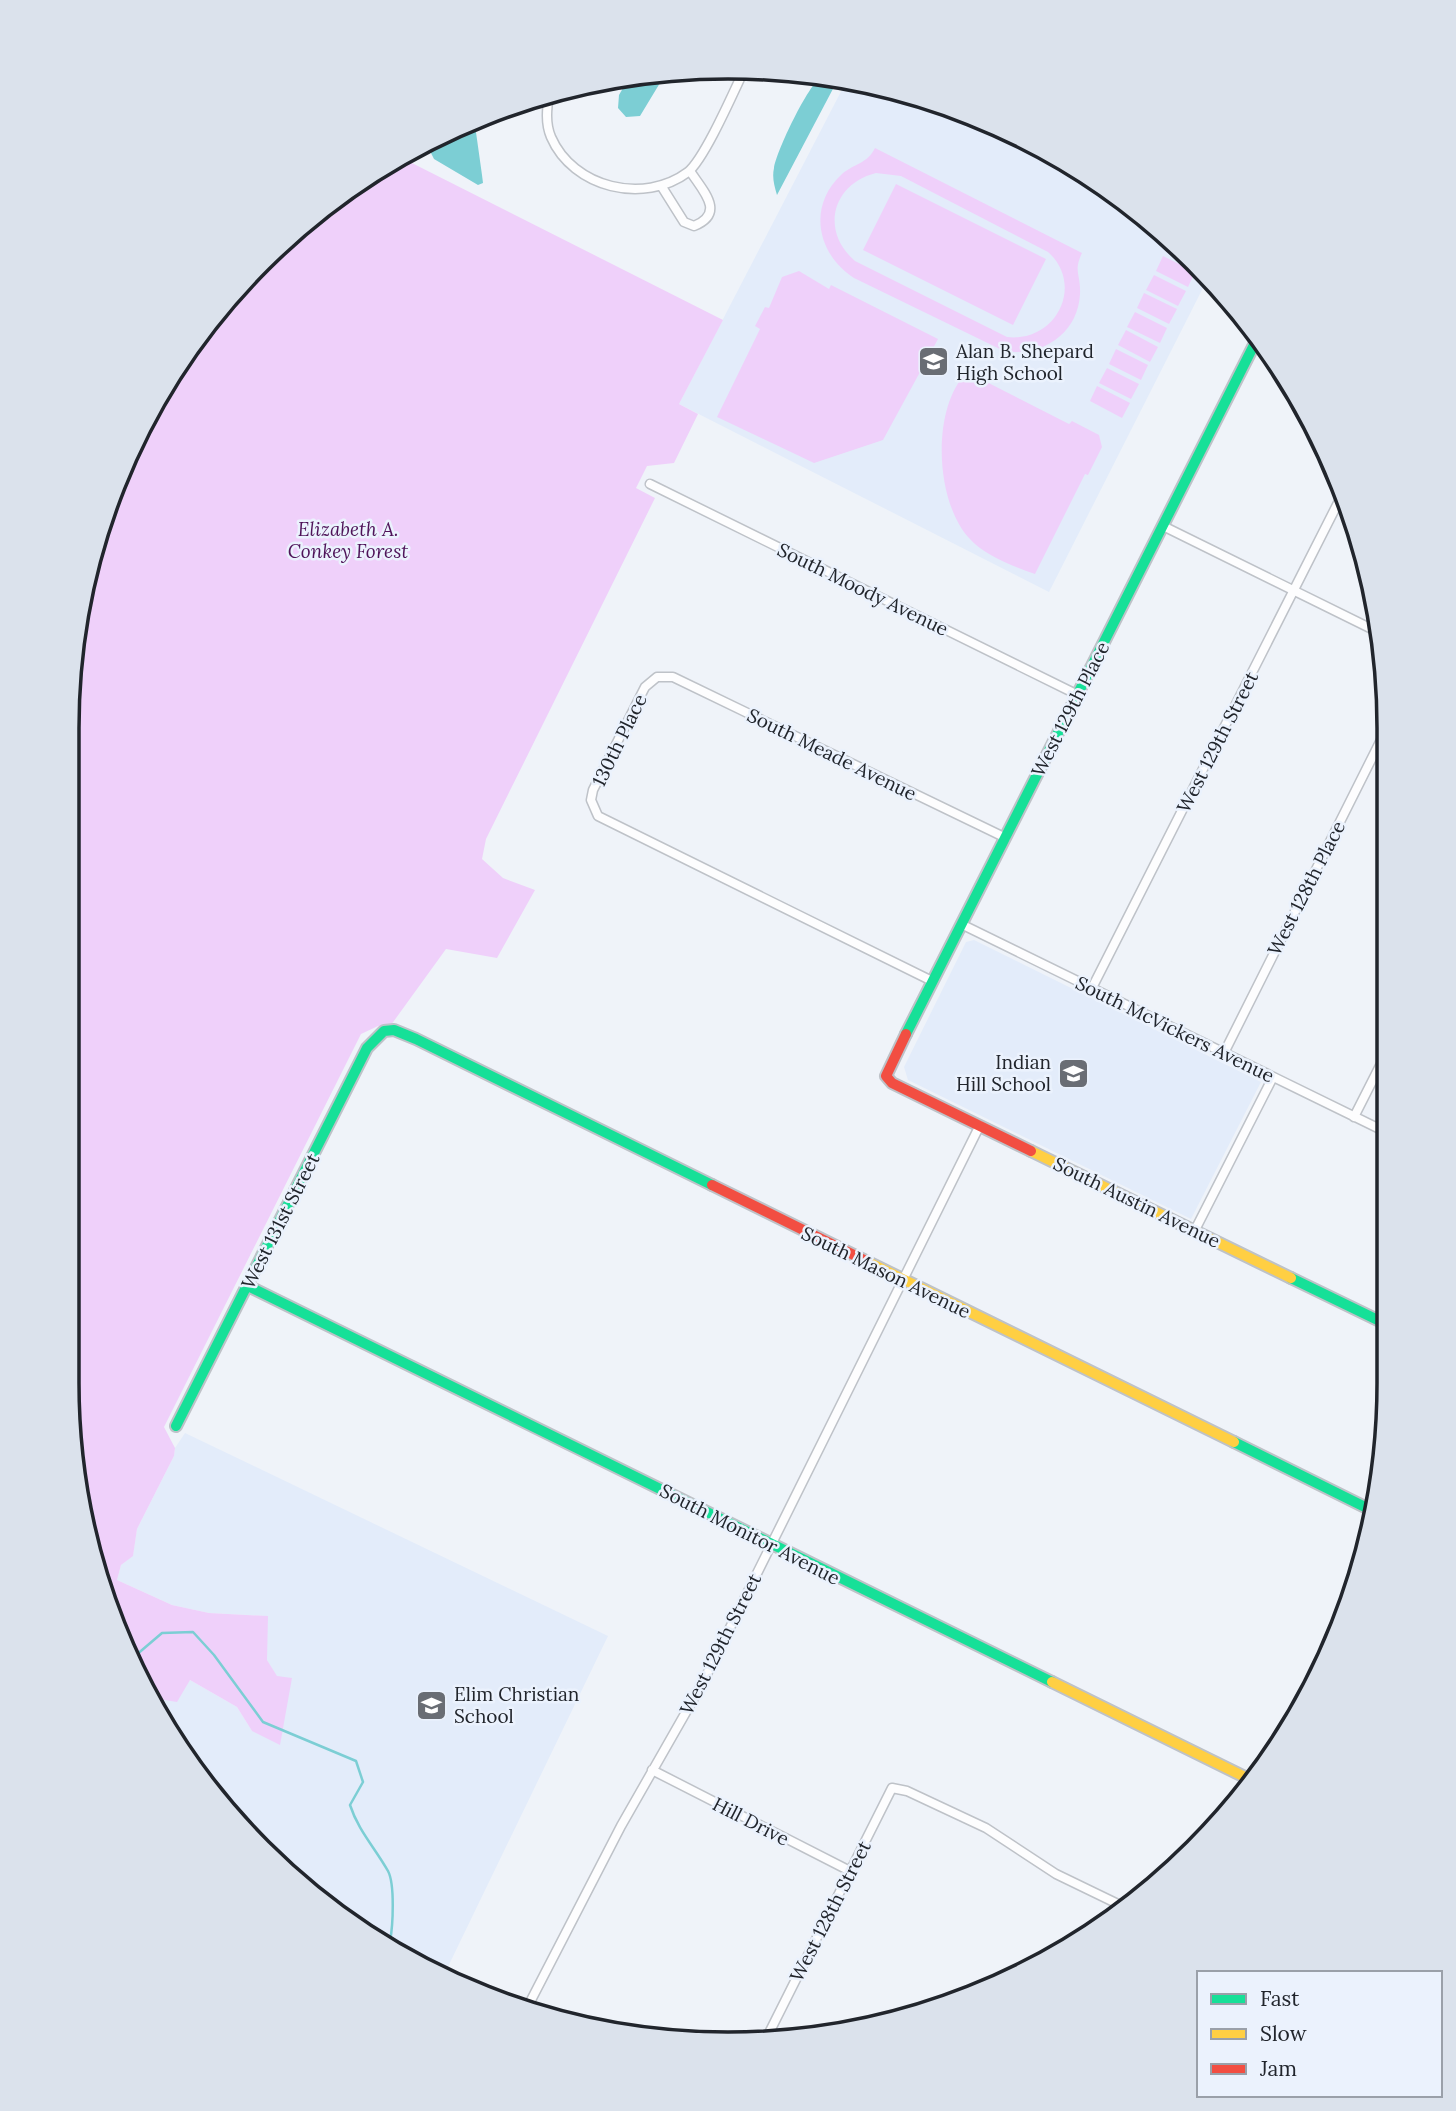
<svg xmlns="http://www.w3.org/2000/svg" width="1456" height="2111" font-family="Lora,serif">
  <style>
    .built { fill: #e3ecfa }
    .green { fill: #efd0fa; fill-rule: evenodd }
    .water { fill: #7cced4 }
    .lines { fill: none; stroke-linecap: round; stroke-linejoin: round }
    .stream { stroke: #7cced4; stroke-width: 2.5 }
    .street-casing { stroke: #bec2c8; stroke-width: 11 }
    .fast-casing { stroke: #bec2c8; stroke-width: 14 }
    .slow-casing { stroke: #bec2c8; stroke-width: 14 }
    .jam-casing { stroke: #bec2c8; stroke-width: 14 }
    .street { stroke: #fdfdfe; stroke-width: 8 }
    .fast { stroke: #16e098; stroke-width: 10 }
    .slow { stroke: #ffcf43; stroke-width: 10 }
    .jam { stroke: #f24e42; stroke-width: 10 }
    .labels { text-anchor: middle; stroke-width: 5; stroke-linejoin: round; paint-order: stroke }
    .poi-label { font-size: 19px; fill: #21252c; stroke: #ebf2fd; text-anchor: start }
    .park-label { font-size: 19px; font-style: italic; fill: #4e1359; stroke: #ebf2fd }
    .street-label { font-size: 19px; fill: #21252c; stroke: #ebf2fd }
    .rim { fill: none; stroke: #21252c; stroke-width: 3.5 }
  </style>
  <rect width="100%" height="100%" fill="#eff3f9"/>
  <path class="built" d="M 848,78 L 857,79 L 982,117 L 1096,178 L 1196,261 L 1208,278 L 1049,592 L 679,404 Z
    M 974,940 L 1261,1082 L 1191,1219 L 908,1080 L 904,1067 L 966,942 Z
    M 185,1433 L 608,1636 L 444,1975 L 292,1881 L 178,1750 L 157,1703 L 159,1699 L 190,1680 L 237,1707 L 252,1731 L 292,1679 L 277,1677 L 267,1660 L 267,1616 L 209,1613 L 172,1605 L 117,1580 L 121,1565 L 133,1555 L 137,1529 L 174,1456 L 175,1448 Z"/>
  <path class="green" d="M 875,148 L 1082,253 C 1073,272 1081,274 1080,294 C 1078,334 1042,357 1004,351 L 854,278 C 817,254 807,206 842,174 C 855,163 867,164 875,148 ZM 876,173 L 901,176 L 1048,252 C 1085,285 1056,343 1007,337 L 855,261 C 820,231 832,184 876,173 Z
    M 400,157 L 723,320 L 679,404 L 698,414 L 674,463 L 647,466 L 636,488 L 655,498 L 486,839 L 482,859 L 503,878 L 535,890 L 497,958 L 446,949 L 391,1025 L 378,1026 L 361,1034 L 164,1427 L 175,1448 L 174,1456 L 137,1529 L 133,1556 L 121,1565 L 117,1580 L 172,1605 L 209,1613 L 268,1616 L 267,1660 L 277,1676 L 292,1678 L 280,1745 L 252,1731 L 237,1707 L 190,1680 L 177,1702 L 159,1699 L 157,1703 L 89,1555 L 66,1383 L 66,728 L 79,599 L 135,435 L 261,260 L 361,178 Z
    M 896,184 L 1046,259 L 1013,325 L 863,250 Z
    M 1163,256 L 1195,272 L 1188,287 L 1156,271 Z
    M 799,271 L 829,289 L 831,285 L 938,339 L 883,440 L 814,463 L 717,417 L 760,329 L 755,326 L 765,307 L 769,308 L 782,277 Z
    M 1154,275 L 1186,291 L 1178,306 L 1146,290 Z
    M 1144,293 L 1177,309 L 1169,324 L 1137,308 Z
    M 1135,312 L 1167,328 L 1160,343 L 1127,327 Z
    M 1126,330 L 1158,347 L 1150,362 L 1118,345 Z
    M 1116,349 L 1148,365 L 1141,380 L 1109,364 Z
    M 1107,368 L 1139,384 L 1131,399 L 1099,383 Z
    M 967,372 L 1069,424 L 1072,421 L 1099,435 L 1102,447 L 1088,475 L 1085,474 L 1035,574 C 1013,566 985,556 969,538 C 935,501 931,408 967,372 Z
    M 1097,386 L 1130,403 L 1122,418 L 1090,401 Z"/>
  <path class="water" d="M 666,73 L 640,116 L 626,117 L 618,108 L 619,95 L 630,76 Z
    M 822,76 L 835,77 L 835,85 L 777,195 C 774,185 772,177 774,168 C 777,150 808,85 822,76 Z
    M 474,118 L 482,175 L 483,183 L 478,185 L 434,159 L 430,151 L 436,138 Z"/>
  <g class="lines">
    <path class="stream" d="M 135,1656 L 162,1633 L 193,1632 L 214,1655 L 263,1722 L 356,1761 L 363,1782 L 350,1805 C 358,1830 375,1848 388,1871 C 395,1884 393,1926 390,1941"/>
    <defs>
      <path id="street" d="M 549,94 C 547,108 545,123 551,137 C 573,188 644,205 688,172 C 705,158 734,91 745,68
        M 662,187 L 684,222 L 694,226 C 726,213 703,191 690,171
        M 650,484 L 1076,694
        M 1163,526 L 1380,633
        M 961,924 L 1390,1134
        M 932,981 L 598,816 L 591,800 L 593,790 L 645,687 L 657,677 L 673,677 L 1006,838
        M 1092,988 L 1342,495
        M 1224,1053 L 1389,724
        M 1354,1117 L 1390,1046
        M 1195,1230 L 1273,1077
        M 652,1770 L 850,1871
        M 527,2008 L 621,1826 L 702,1684 L 980,1125
        M 768,2035 L 892,1788 L 907,1791 L 986,1828 L 1056,1874 L 1120,1905"/>
      <path id="fast" d="M 906,1034 L 1255,343
        M 1291,1278 L 1390,1326
        M 248,1286 L 1052,1682
        M 176,1426 L 367,1048 L 384,1031 L 394,1030 L 416,1039 L 712,1185
        M 1234,1442 L 1377,1513"/>
      <path id="slow" d="M 1031,1151 L 1291,1278
        M 868,1262 L 1234,1442
        M 1052,1682 L 1253,1781"/>
      <path id="jam" d="M 906,1034 L 886,1076 L 892,1083 L 1031,1151
        M 712,1185 L 868,1262"/>
    </defs>
    <use href="#street" class="street-casing"/>
    <use href="#fast" class="fast-casing"/>
    <use href="#slow" class="slow-casing"/>
    <use href="#jam" class="jam-casing"/>
    <use href="#street" class="street"/>
    <use href="#fast" class="fast"/>
    <use href="#slow" class="slow"/>
    <use href="#jam" class="jam"/>
  </g>
  <defs>
    <symbol id="school-square" viewBox="-11 -11 22 22"><rect x="-9" y="-9" width="18" height="18" rx="4" fill="#696d74" stroke="#ebf2fd"/><path d="M0-5L7-2L0 1L-7-2ZM-4 1L0 2.5L4 1V4Q0 6-4 4Z" fill="#fff"/></symbol>
  </defs>
  <g fill-rule="evenodd">
    <use href="#school-square" x="916" y="344" width="35" height="35"/>
    <use href="#school-square" x="1056" y="1056" width="35" height="35"/>
    <use href="#school-square" x="414" y="1688" width="35" height="35"/>
  </g>
  <g class="labels">
    <g class="poi-label">
      <text x="956" y="358">Alan B. Shepard<tspan x="956" dy="22">High School</tspan></text>
      <text x="1051" y="1069" text-anchor="end">Indian<tspan x="1051" dy="22">Hill School</tspan></text>
      <text x="454" y="1701">Elim Christian<tspan x="454" dy="22">School</tspan></text>
    </g>
    <g class="park-label">
      <text x="348" y="536">Elizabeth A.<tspan x="348" dy="22">Conkey Forest</tspan></text>
    </g>
    <g class="street-label">
      <text transform="translate(863 589) rotate(26)" y="7">South Moody Avenue</text>
      <text transform="translate(1070 709) rotate(-63)" y="7">West 129th Place</text>
      <text transform="translate(619 740) rotate(-64)" y="7">130th Place</text>
      <text transform="translate(1217 742) rotate(-63)" y="7">West 129th Street</text>
      <text transform="translate(832 754) rotate(26)" y="7">South Meade Avenue</text>
      <text transform="translate(1306 888) rotate(-63)" y="7">West 128th Place</text>
      <text transform="translate(1175 1029) rotate(26)" y="7">South McVickers Avenue</text>
      <text transform="translate(1137 1202) rotate(26)" y="7">South Austin Avenue</text>
      <text transform="translate(280 1221) rotate(-63)" y="7">West 131st Street</text>
      <text transform="translate(886 1272) rotate(26)" y="7">South Mason Avenue</text>
      <text transform="translate(750 1534) rotate(27)" y="7">South Monitor Avenue</text>
      <text transform="translate(720 1644) rotate(-63)" y="7">West 129th Street</text>
      <text transform="translate(751 1821) rotate(27)" y="7">Hill Drive</text>
      <text transform="translate(830 1911) rotate(-63)" y="7">West 128th Street</text>
    </g>
  </g>
  <path d="M0 0H1456V2111H0ZM728 79H728A649 649 0 0 1 1377 728V1383A649 649 0 0 1 728 2032H728A649 649 0 0 1 79 1383V728A649 649 0 0 1 728 79Z" fill="#dbe2ec" fill-rule="evenodd"/>
  <path class="rim" d="M728 79H728A649 649 0 0 1 1377 728V1383A649 649 0 0 1 728 2032H728A649 649 0 0 1 79 1383V728A649 649 0 0 1 728 79Z"/>
  <rect x="1197" y="1971" width="245" height="126" fill="#ebf2fd" stroke="#9aa0a9" stroke-width="2"/>
  <rect x="1211" y="1994" width="35" height="10" fill="#16e098" stroke="#9aa0a9" stroke-width="2"/>
  <text x="1260" y="2006" font-size="21" fill="#21252c">Fast</text>
  <rect x="1211" y="2029" width="35" height="10" fill="#ffcf43" stroke="#9aa0a9" stroke-width="2"/>
  <text x="1260" y="2041" font-size="21" fill="#21252c">Slow</text>
  <rect x="1211" y="2064" width="35" height="10" fill="#f24e42" stroke="#9aa0a9" stroke-width="2"/>
  <text x="1260" y="2076" font-size="21" fill="#21252c">Jam</text>
</svg>
